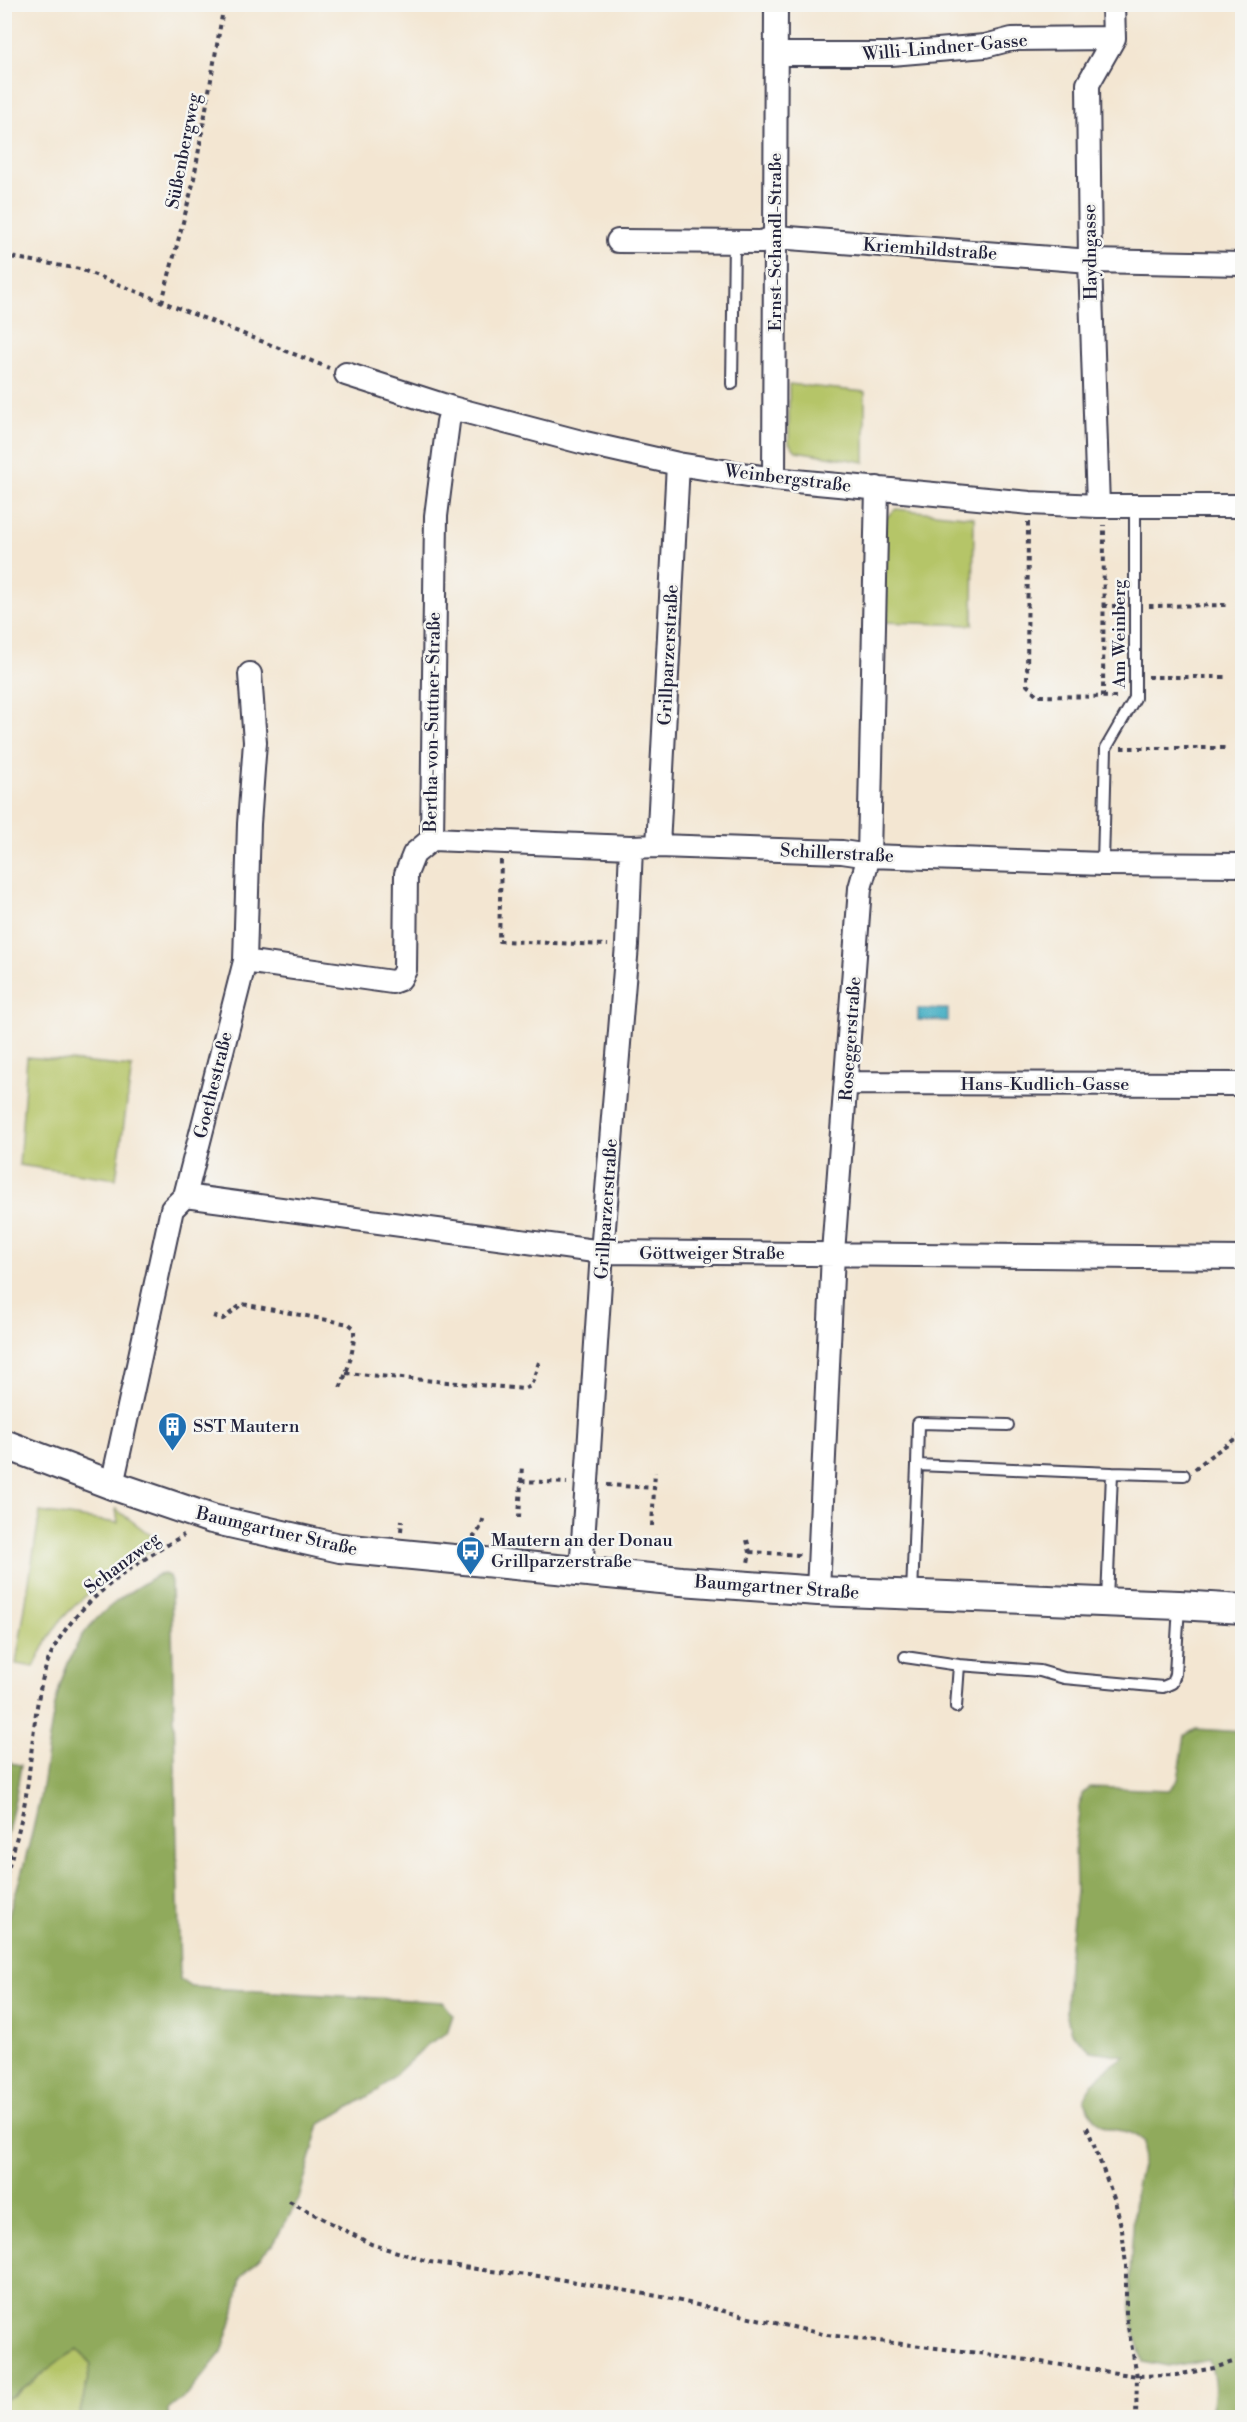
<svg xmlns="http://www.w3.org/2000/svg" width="1247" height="2422" font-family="'Libre Bodoni',serif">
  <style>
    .green { fill: #b5c568; stroke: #6c7452; stroke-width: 1.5 }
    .forest { fill: #90aa5c; stroke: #59664c; stroke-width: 1.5 }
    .water { fill: #43adc3; stroke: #32687f; stroke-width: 1.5 }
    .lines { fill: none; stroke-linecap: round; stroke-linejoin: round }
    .service-casing { stroke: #413f52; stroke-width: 14 }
    .minor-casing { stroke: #413f52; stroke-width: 26 }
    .tertiary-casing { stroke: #413f52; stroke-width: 32 }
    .path { stroke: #413f52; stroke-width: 4; stroke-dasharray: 4.5 4.5; stroke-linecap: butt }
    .service { stroke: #fff; stroke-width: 10 }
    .minor { stroke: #fff; stroke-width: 22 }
    .tertiary { stroke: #fff; stroke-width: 28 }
    .labels { text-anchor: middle; stroke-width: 5; stroke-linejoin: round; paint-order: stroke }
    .street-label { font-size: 18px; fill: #22223b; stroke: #f6f6f2 }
    .poi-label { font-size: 18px; fill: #22223b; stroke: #f6f6f2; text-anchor: start }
  </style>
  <rect width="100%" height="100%" fill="#f6f6f2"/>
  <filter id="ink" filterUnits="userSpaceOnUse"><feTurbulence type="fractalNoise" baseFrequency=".0167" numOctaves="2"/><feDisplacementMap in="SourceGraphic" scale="12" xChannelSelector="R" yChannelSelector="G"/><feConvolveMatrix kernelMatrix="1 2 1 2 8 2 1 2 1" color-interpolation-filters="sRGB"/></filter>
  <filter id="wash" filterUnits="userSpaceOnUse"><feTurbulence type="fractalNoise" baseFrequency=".008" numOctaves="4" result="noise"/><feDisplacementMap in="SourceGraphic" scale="24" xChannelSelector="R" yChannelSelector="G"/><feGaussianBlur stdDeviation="1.35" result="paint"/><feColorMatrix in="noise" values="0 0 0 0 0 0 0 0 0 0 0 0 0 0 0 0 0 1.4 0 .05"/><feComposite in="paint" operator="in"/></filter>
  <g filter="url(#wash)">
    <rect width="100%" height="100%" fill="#f3e6d2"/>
    <path class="green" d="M 789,384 L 865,392 L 865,462 L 796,451 L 789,443 Z
      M 896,509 L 974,517 L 973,625 L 882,622 L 884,519 Z
      M 27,1057 L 132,1067 L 116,1179 L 19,1165 Z
      M 116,1509 L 161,1543 C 128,1566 89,1588 62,1619 C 50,1633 42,1651 34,1667 L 16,1664 L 40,1512 L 118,1523 Z
      M 78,2350 L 91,2364 L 79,2417 L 5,2418 L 5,2399 L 17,2394 L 60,2359 Z"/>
    <path class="forest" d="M 164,1574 L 169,1576 L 171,1582 L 180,1979 L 192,1987 L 443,2002 L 453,2015 L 447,2033 L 428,2044 L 379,2090 L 320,2124 L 299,2199 L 273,2244 L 241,2277 L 234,2315 L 222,2352 L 189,2393 L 168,2410 L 168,2417 L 79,2417 L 91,2364 L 78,2350 C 48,2363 33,2388 5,2399 L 5,1926 C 19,1885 31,1841 40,1798 C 50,1744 51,1682 83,1635 C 101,1609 130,1591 157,1575 Z
      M 1196,1729 L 1242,1732 L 1242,2417 L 1209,2417 C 1217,2395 1216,2382 1209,2359 L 1168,2367 L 1143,2362 C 1126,2316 1129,2277 1133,2229 C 1134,2215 1134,2201 1136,2187 C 1139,2171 1145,2158 1144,2142 C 1117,2118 1104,2146 1084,2099 C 1094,2076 1106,2070 1125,2056 L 1091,2051 L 1071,2032 L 1066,2013 L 1068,1963 L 1076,1891 L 1075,1840 L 1082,1794 L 1090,1787 L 1169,1790 L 1178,1780 L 1185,1735 Z
      M 5,1762 L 21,1765 L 16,1795 L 5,1845 Z"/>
    <path class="water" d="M 918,1009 L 948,1009 L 948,1021 L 918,1020 Z"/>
  </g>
  <g filter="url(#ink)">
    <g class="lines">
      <defs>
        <path id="service" d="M 732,384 L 734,241
          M 1103,864 L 1106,748 L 1135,698 L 1135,504
          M 917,1465 L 918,1423 L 1008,1425
          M 912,1594 L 917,1465 L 1112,1473
          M 1107,1601 L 1112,1473 L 1184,1475
          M 905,1657 L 959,1665 L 1040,1671 L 1064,1678 L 1163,1687 L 1172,1683 L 1175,1674 L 1179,1605
          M 956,1707 L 959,1665"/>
        <path id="minor" d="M 776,54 L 891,54 L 985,46 L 1012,39 L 1114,38
          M 618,241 L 761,242 L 776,237 L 1090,261 L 1242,264
          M 346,374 L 452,408 L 585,443 L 678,464 L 774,479 L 1030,503 L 1098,506 L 1242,506
          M 774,479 L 776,4
          M 1098,506 L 1090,261 L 1088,84 L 1114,38 L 1113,4
          M 432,839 L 631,847 L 658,846 L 842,852 L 869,856 L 1103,864 L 1242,865
          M 658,846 L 678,464
          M 245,961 L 392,982 L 400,979 L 405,970 L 406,874 L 414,854 L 432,839 L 436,516 L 448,422 L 452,408
          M 847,1083 L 1242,1084
          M 185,1196 L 602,1252 L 1242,1258
          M 112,1485 L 172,1209 L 185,1196 L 245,961 L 249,824 L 255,742 L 250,674
          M 581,1572 L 602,1252 L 627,945 L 631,847
          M 818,1591 L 833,1253 L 860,888 L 869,856 L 877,488"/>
        <path id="tertiary" d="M 4,1444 L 112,1485 L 212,1519 L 340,1548 L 681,1581 L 818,1591 L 1179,1605 L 1242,1609"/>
      </defs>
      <use href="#service" class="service-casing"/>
      <use href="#minor" class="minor-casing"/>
      <use href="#tertiary" class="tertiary-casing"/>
      <path class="path" d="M 4,256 L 80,269 L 329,368
        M 162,302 L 193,184 L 224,4
        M 1028,522 L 1027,685 L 1038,696 L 1118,697
        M 1103,606 L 1121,606
        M 1149,606 L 1227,605
        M 1148,677 L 1227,677
        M 1103,697 L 1104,525
        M 1121,748 L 1227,748
        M 501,860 L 499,941 L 608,945
        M 213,1316 L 223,1319 L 242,1304 L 349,1324 L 354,1328 C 355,1348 348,1370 340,1388
        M 346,1373 L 524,1389 L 531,1386 L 539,1362
        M 1195,1469 L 1209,1457 L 1242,1434
        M 521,1481 L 567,1483
        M 607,1485 L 654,1488
        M 519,1518 L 522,1465
        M 652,1526 L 655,1472
        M 401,1531 L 402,1520
        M 472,1537 L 474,1537 L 481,1527 L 484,1516
        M 747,1540 L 750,1552 L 748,1563
        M 750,1552 L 801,1555
        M 4,1884 C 12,1855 21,1825 26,1795 C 33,1753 34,1684 54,1648 C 81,1598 136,1563 184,1535
        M 1087,2127 L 1115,2201 L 1122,2230 L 1126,2265 L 1126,2316 L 1137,2376 L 1136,2418
        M 289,2201 L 371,2244 L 430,2262 L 490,2271 L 547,2277 L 663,2297 L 827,2335 L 979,2353 L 1137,2376 L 1176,2375 L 1214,2368 L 1242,2359"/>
      <use href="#service" class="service"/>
      <use href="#minor" class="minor"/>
      <use href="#tertiary" class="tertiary"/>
    </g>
  </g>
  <defs>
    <symbol id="building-pin" viewBox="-11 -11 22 30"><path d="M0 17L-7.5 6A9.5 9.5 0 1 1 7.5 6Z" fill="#1f6fb2" stroke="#f6f6f2"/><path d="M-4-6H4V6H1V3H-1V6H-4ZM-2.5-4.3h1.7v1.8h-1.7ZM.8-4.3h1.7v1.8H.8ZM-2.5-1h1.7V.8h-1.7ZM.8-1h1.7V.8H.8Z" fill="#fff"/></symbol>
    <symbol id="bus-pin" viewBox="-11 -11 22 30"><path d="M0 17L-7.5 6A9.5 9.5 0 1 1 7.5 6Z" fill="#1f6fb2" stroke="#f6f6f2"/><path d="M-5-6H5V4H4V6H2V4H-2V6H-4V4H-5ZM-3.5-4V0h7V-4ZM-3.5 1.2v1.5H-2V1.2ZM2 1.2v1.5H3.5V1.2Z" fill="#fff"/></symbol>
  </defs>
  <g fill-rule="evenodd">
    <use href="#building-pin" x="156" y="1410" width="33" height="45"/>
    <use href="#bus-pin" x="454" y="1534" width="33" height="45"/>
  </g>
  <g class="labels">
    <g class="street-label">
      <text transform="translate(945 47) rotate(-5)" y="6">Willi-Lindner-Gasse</text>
      <text transform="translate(183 151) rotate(-79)" y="6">Süßenbergweg</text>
      <text transform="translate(775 242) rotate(-90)" y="6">Ernst-Schandl-Straße</text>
      <text transform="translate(930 249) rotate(4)" y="6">Kriemhildstraße</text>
      <text transform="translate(1090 252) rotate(-91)" y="6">Haydngasse</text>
      <text transform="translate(788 478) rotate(7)" y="6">Weinbergstraße</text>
      <text transform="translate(1119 634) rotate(-90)" y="6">Am Weinberg</text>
      <text transform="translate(668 655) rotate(-87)" y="6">Grillparzerstraße</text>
      <text transform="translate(432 722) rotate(-89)" y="6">Bertha-von-Suttner-Straße</text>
      <text transform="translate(837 853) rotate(3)" y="6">Schillerstraße</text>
      <text transform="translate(850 1039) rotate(-86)" y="6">Roseggerstraße</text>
      <text x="1045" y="1090">Hans-Kudlich-Gasse</text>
      <text transform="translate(213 1085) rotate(-76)" y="6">Goethestraße</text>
      <text transform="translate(606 1209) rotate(-86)" y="6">Grillparzerstraße</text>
      <text x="712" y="1259">Göttweiger Straße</text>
      <text transform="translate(277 1531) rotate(13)" y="6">Baumgartner Straße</text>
      <text transform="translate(122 1563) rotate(-37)" y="6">Schanzweg</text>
      <text transform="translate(777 1587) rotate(4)" y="6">Baumgartner Straße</text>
    </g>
    <g class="poi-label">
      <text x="193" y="1432">SST Mautern</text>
      <text x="491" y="1546">Mautern an der Donau<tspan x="491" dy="21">Grillparzerstraße</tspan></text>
    </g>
  </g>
  <rect width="1247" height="2422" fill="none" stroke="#f6f6f2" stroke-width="24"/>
</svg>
